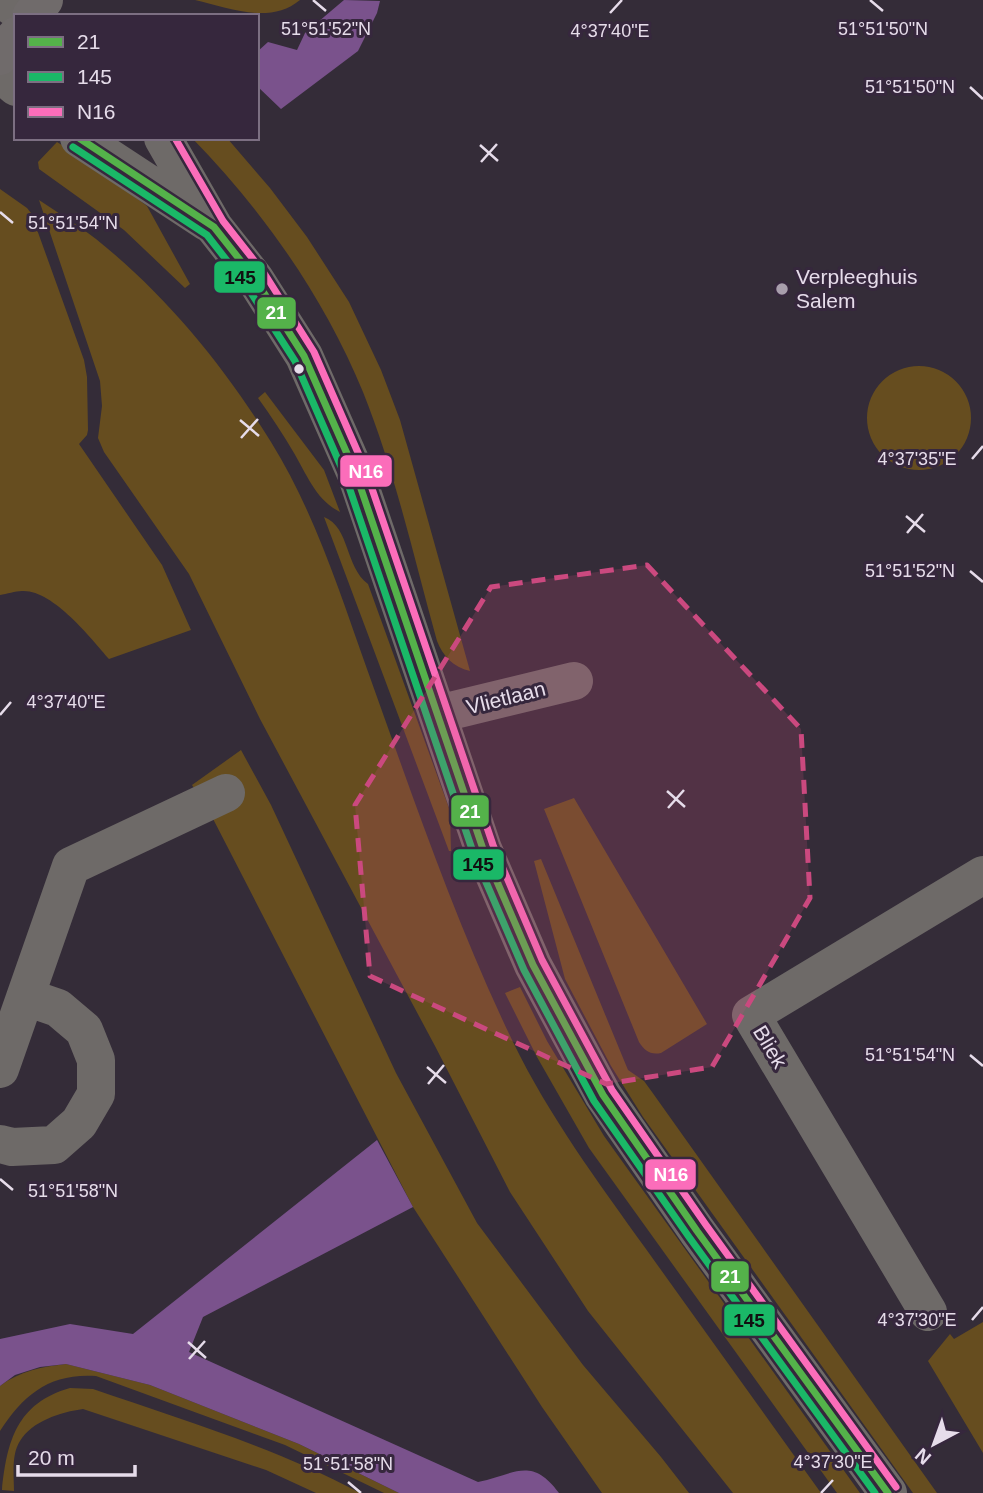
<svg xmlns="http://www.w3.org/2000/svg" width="983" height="1493" font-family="Helvetica,sans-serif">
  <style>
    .green { fill: #664d1f }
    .water { fill: #7a528c }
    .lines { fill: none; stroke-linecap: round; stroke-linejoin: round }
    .minor { stroke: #6e6a68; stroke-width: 38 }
    .major { stroke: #706b6b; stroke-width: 38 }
    .bus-1-casing { stroke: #36273d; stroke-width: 12 }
    .bus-2-casing { stroke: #36273d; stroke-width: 12 }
    .bus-3-casing { stroke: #36273d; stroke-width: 12 }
    .bus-1 { stroke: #54b24a; stroke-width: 7 }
    .bus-2 { stroke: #1ab867; stroke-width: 7 }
    .bus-3 { stroke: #fb6dba; stroke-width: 7 }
    .marked { fill: #cb497f; fill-opacity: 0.2; stroke: #cb497f; stroke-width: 5; stroke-dasharray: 14 9; stroke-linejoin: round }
    .ticks { fill: none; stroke: #e6dcea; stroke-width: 2.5 }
    .poi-dot { fill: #a89eac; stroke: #36273d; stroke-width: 2.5 }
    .bus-dot { fill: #e6dcea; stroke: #36273d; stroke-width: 2.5 }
    .labels { text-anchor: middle; stroke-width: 6; stroke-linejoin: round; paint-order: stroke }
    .poi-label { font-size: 21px; fill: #e6dcea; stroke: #36273d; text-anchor: start }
    .street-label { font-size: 21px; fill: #e6dcea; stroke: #36273d }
    .ticks-label { font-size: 18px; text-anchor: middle; fill: #e6dcea; stroke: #36273d; stroke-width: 6; stroke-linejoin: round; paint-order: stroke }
    .line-badge { stroke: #36273d; stroke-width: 2.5 }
    .badge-label { font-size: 19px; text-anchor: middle; font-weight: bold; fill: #fff }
    .pale-badge-label { font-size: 19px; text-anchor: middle; font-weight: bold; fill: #111 }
  </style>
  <rect width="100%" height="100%" fill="#342c38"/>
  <path class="green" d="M 195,0 L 300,0 C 270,25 229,8 195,0 Z
    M 192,138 L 227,138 L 270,188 L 307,237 L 349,302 L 381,370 L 400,420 L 470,671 C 453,667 443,656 437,641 C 414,558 395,472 363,392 C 324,297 263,211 192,138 Z
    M 57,142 L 84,159 L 147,206 L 190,284 L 185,288 L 124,230 L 39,169 L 38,162 Z
    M 0,189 L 27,208 L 31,213 L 84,360 L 87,377 L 88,430 L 87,435 L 79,444 L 162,565 L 191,630 L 109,659 C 91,638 52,589 22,591 C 15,591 7,594 0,595 Z
    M 39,200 C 58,213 78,225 96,239 C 166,295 224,366 271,442 C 314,511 340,593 367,669 C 412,794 455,922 513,1042 C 549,1116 598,1182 646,1249 C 704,1330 763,1412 821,1493 L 733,1493 L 588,1311 L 510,1192 L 435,1046 L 260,719 L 189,574 L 104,452 L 98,438 L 102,406 L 100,381 Z
    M867 418a52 52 0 1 1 104 0a52 52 0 1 1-104 0Z
    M 265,392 L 324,470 L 340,512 C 316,500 307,475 294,453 C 283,434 271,416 258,398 Z
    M 324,517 C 350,527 345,567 368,584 L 450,811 L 451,851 L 449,851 Z
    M 241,750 L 271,805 L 396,1073 L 477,1223 L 583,1365 L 661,1457 L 689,1493 L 602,1493 L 542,1407 L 413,1207 L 210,813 L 192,785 Z
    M 574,798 L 707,1024 L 661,1053 C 650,1055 645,1051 639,1042 L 544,809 Z
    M 541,859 L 628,1070 L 644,1081 L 652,1092 L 937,1493 L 913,1493 L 643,1117 L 611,1066 L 565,979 L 534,861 Z
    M 520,987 L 547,1041 L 604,1136 L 860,1493 L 837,1493 L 589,1148 L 537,1057 L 505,993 Z
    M 983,1322 L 983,1453 L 928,1361 L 950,1334 L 954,1339 Z
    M 66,1364 L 150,1385 L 299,1444 L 399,1493 L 384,1493 L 285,1445 L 96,1376 C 50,1373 24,1394 0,1431 L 0,1386 C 20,1371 41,1367 66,1364 Z
    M 70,1388 L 93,1389 C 183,1420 276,1448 360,1493 L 316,1493 L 266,1470 L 83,1409 C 61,1412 32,1421 20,1441 C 11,1455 14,1476 14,1491 L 2,1490 C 7,1441 17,1403 70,1388 Z"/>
  <path class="water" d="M 344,0 L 380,1 L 377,13 L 358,51 L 281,109 L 257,86 L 257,52 L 268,42 L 297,50 L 305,33 Z
    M 377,1140 L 413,1207 L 203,1317 L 189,1352 L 478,1482 C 514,1475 531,1455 559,1493 L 399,1493 L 299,1444 L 150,1385 L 66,1364 L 40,1367 L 15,1375 L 0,1386 L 0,1339 L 70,1324 L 133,1334 Z"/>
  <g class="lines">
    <path class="minor" d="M 3,0 L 25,16
      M 0,73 L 16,87
      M 79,138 L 207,222
      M 163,138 L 214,227 L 255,279 L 304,356 L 356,474 L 483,849 L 533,965 L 603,1095 L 697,1231 L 888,1493
      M 438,714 L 574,681
      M 0,1069 L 71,866 L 226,793
      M 0,1144 L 12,1147 L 54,1145 L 79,1123 L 96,1094 L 96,1060 L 84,1030 L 58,1008 L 26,997
      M 928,1312 L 751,1015 L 983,875"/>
    <path class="major" d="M 31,16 L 44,0
      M 0,56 L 16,36"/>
    <defs>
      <path id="bus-1" d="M 79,138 L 214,227 L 255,279 L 304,356 L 356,474 L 483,849 L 533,965 L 603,1095 L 697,1231 L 888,1493"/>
      <path id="bus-2" d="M 73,147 L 207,235 L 246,285 L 295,361 L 346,478 L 473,852 L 524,970 L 594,1101 L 689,1237 L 875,1493"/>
      <path id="bus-3" d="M 175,138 L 223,221 L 264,273 L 314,352 L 366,471 L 493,845 L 542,960 L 612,1090 L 706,1225 L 896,1487"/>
    </defs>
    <use href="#bus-1" class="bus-1-casing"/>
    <use href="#bus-2" class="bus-2-casing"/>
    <use href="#bus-3" class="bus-3-casing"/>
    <use href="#bus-1" class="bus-1"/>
    <use href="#bus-2" class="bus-2"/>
    <use href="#bus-3" class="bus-3"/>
  </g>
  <path class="marked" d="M 647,565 L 801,729 L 810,898 L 712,1067 L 606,1084 L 370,976 L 355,805 L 491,587 Z"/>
  <path class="ticks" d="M 313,0 L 326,11M 870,0 L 883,11M 610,13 L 622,0M 970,87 L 983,99M 480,145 L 498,161M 481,162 L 497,144M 0,212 L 13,223M 240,420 L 259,436M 241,438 L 258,419M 972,459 L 983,446M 906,516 L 925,532M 907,533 L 923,514M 970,571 L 983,582M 0,715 L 11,702M 667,791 L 685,807M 668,808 L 684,790M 970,1055 L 983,1066M 427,1067 L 446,1083M 428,1084 L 444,1065M 0,1179 L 13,1190M 972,1320 L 983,1307M 188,1342 L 206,1358M 189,1359 L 205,1341M 348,1482 L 361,1493M 821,1493 L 833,1480"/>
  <circle class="poi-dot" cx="782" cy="289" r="7"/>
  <circle class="bus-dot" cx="299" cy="369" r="6"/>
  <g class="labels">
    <g class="poi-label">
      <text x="796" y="284">Verpleeghuis<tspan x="796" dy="24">Salem</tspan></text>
    </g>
    <g class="street-label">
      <text transform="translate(506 698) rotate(-14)" y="7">Vlietlaan</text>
      <text transform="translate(770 1047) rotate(59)" y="7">Bliek</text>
    </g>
  </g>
  <g class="ticks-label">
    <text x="326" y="35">51°51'52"N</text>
    <text x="883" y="35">51°51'50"N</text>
    <text x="610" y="37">4°37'40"E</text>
    <text x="910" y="93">51°51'50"N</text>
    <text x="73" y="229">51°51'54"N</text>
    <text x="917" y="465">4°37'35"E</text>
    <text x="910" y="577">51°51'52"N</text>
    <text x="66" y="708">4°37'40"E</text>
    <text x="910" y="1061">51°51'54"N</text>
    <text x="73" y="1197">51°51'58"N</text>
    <text x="917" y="1326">4°37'30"E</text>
    <text x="833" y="1468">4°37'30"E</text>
    <text x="348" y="1470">51°51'58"N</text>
  </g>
  <g class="line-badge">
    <rect x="213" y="260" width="53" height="34" rx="7" fill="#1ab867"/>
    <rect x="256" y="296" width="41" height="34" rx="7" fill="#54b24a"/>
    <rect x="339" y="454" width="54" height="34" rx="7" fill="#fb6dba"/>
    <rect x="450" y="794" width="40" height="34" rx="7" fill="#54b24a"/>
    <rect x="452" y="848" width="53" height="33" rx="7" fill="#1ab867"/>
    <rect x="644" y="1158" width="53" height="33" rx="7" fill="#fb6dba"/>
    <rect x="710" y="1260" width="40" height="33" rx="7" fill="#54b24a"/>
    <rect x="723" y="1303" width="53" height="34" rx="7" fill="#1ab867"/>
  </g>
  <g class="badge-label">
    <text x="276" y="319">21</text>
    <text x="366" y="478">N16</text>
    <text x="470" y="818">21</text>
    <text x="671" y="1181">N16</text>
    <text x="730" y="1283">21</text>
  </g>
  <g class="pale-badge-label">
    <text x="240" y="284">145</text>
    <text x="478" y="871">145</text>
    <text x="749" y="1327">145</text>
  </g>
  <rect x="14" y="14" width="245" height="126" fill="#36273d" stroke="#7c6f82" stroke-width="2"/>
  <rect x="28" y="37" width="35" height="10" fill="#54b24a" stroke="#7c6f82" stroke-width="2"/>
  <text x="77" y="49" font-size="21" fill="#e6dcea">21</text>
  <rect x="28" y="72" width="35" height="10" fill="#1ab867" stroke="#7c6f82" stroke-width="2"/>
  <text x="77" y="84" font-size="21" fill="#e6dcea">145</text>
  <rect x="28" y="107" width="35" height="10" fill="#fb6dba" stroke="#7c6f82" stroke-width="2"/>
  <text x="77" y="119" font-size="21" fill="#e6dcea">N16</text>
  <g transform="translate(934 1444) rotate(221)" stroke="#36273d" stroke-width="5" paint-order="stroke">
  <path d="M0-5L12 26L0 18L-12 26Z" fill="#e6dcea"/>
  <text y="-10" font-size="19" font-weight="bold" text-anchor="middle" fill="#e6dcea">N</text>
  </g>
  <path d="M18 1465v10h117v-10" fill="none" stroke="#e6dcea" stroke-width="3.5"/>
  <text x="28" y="1465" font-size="21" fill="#e6dcea" stroke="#36273d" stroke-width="5" paint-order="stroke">20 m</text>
</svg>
